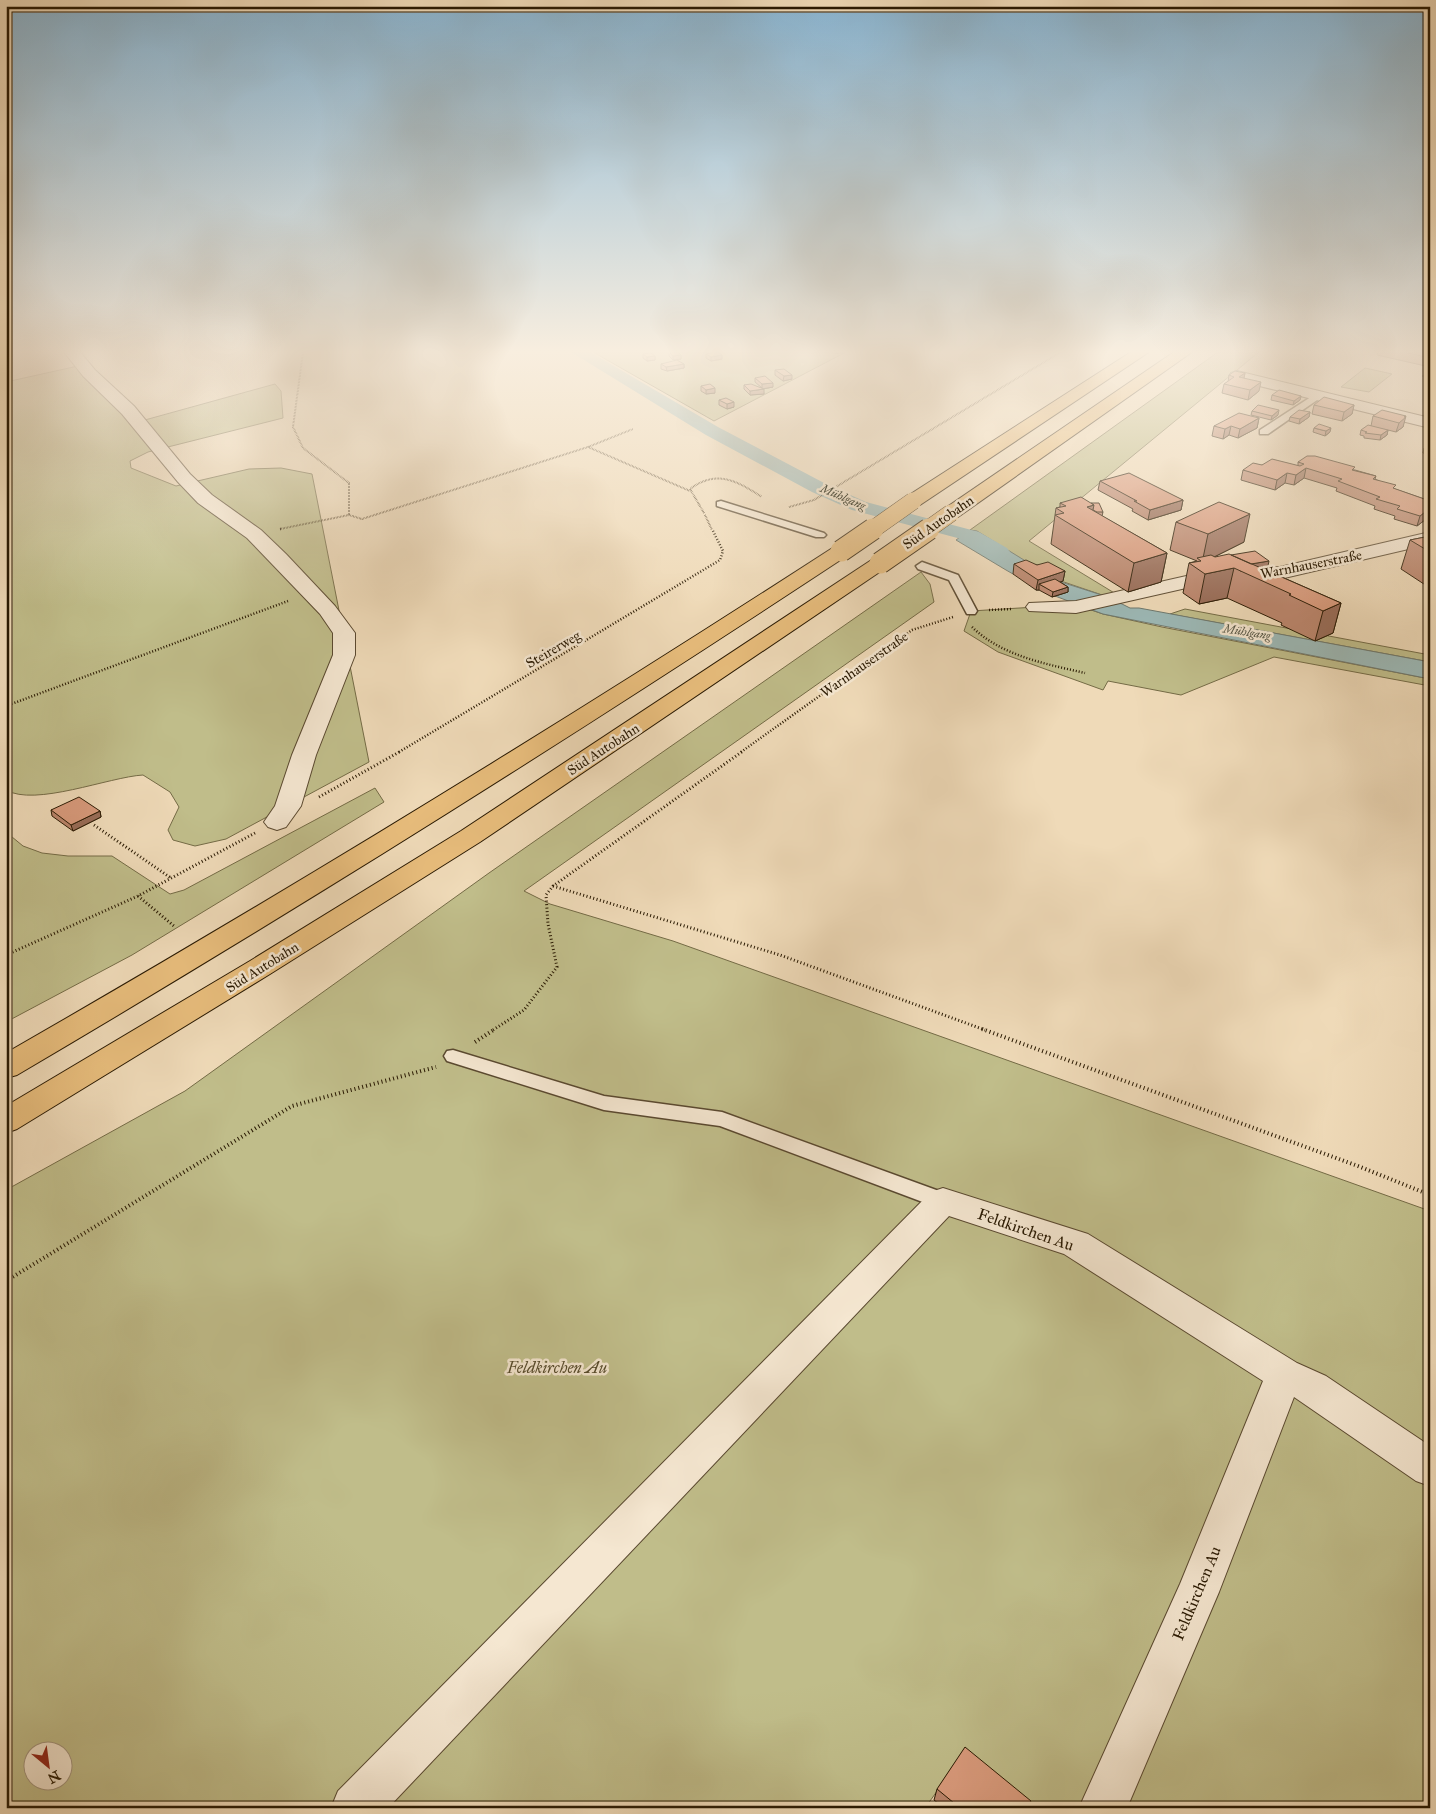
<svg xmlns="http://www.w3.org/2000/svg" width="1436" height="1814" font-family="'IM FELL Great Primer',serif">
  <style>
    .green { fill: #c0bd8a; stroke: #746b46; fill-rule: evenodd }
    .water { fill: #9cb9b7; stroke: #6e796f }
    .lines { fill: none; stroke-linecap: round; stroke-linejoin: round }
    .canal { fill: #9cb9b7; fill-rule: evenodd }
    .service-casing { stroke: #5a4930; stroke-width: 3 }
    .minor-casing { stroke: #5a4930; stroke-width: 2 }
    .motorway-casing { stroke: #291902; stroke-width: 2 }
    .path-far3 { stroke: #291902; stroke-width: 2; stroke-dasharray: 0.5 1; stroke-linecap: butt }
    .path-far2 { stroke: #291902; stroke-width: 2.5; stroke-dasharray: 1 2; stroke-linecap: butt }
    .path-far1 { stroke: #291902; stroke-width: 3; stroke-dasharray: 1 2.5; stroke-linecap: butt }
    .path { stroke: #291902; stroke-width: 4; stroke-dasharray: 1 3; stroke-linecap: butt }
    .service { fill: #f5e7d1; fill-rule: evenodd }
    .minor { fill: #f5e7d1; fill-rule: evenodd }
    .motorway { fill: #e8bd7c; fill-rule: evenodd }
    .motorway-bridge-far1-casing { stroke: #291902; stroke-width: 18; stroke-linecap: butt }
    .motorway-bridge-casing { stroke: #291902; stroke-width: 23; stroke-linecap: butt }
    .motorway-bridge-far1 { stroke: #e8bd7c; stroke-width: 17 }
    .motorway-bridge { stroke: #e8bd7c; stroke-width: 21 }
    .wall { fill: #bb856c; stroke: #291902 }
    .shaded-wall { fill: #996c58; stroke: #291902 }
    .building { fill: #da9b7d; stroke: #291902 }
    .labels { text-anchor: middle; stroke-width: 5; stroke-linejoin: round; paint-order: stroke }
    .far-water-label { font-size: 12px; font-style: italic; fill: #515141; stroke: #f5e7d1 }
    .street-label { font-size: 14px; fill: #291902; stroke: #f5e7d1 }
    .near-street-label { font-size: 16px; fill: #291902; stroke: #f5e7d1 }
    .near-park-label { font-size: 16px; font-style: italic; fill: #564a2b; stroke: #f5e7d1 }
  </style>
  <rect width="100%" height="100%" fill="#efdab8"/>
  <filter id="stains"><feTurbulence type="fractalNoise" baseFrequency=".004" numOctaves="4"/><feColorMatrix values="0 0 0 0 .2 0 0 0 0 .09 0 0 0 0 .02 0 0 0 .5 -.17"/></filter>
  <radialGradient id="worn" r=".72"><stop offset=".6" stop-color="#630" stop-opacity="0"/><stop offset="1" stop-color="#630" stop-opacity=".3"/></radialGradient>
  <path class="green" d="M 593,352 L 846,352 L 714,421 Z
    M 1218,352 L 1259,352 L 1029,541 L 1116,594 L 1108,597 L 1058,580 L 970,530 Z
    M 78,366 L 134,423 L 275,384 L 281,391 L 283,418 L 148,452 L 130,461 L 131,468 L 176,486 L 249,469 L 281,468 L 312,474 L 369,762 L 226,839 L 195,846 L 173,840 L 168,830 L 179,807 L 170,792 L 143,775 C 109,777 35,807 6,790 L 6,382 Z
    M 1365,368 L 1392,374 L 1369,392 L 1341,387 Z
    M 921,572 L 930,584 L 934,602 L 524,891 L 550,904 L 673,941 L 1430,1211 L 1430,1808 L 1027,1808 L 965,1752 L 925,1808 L 6,1808 L 6,1190 L 185,1091 L 489,873 ZM 32,1752 L 62,1752 L 62,1782 L 32,1782 Z
    M 1036,607 L 1085,608 L 1103,614 L 1162,627 L 1430,679 L 1430,686 L 1274,657 L 1181,695 L 1108,681 L 1103,690 L 998,652 L 964,631 L 971,611 Z
    M 1185,609 L 1430,655 L 1430,662 L 1170,614 Z
    M 375,788 L 384,802 L 132,955 L 6,1022 L 6,832 L 23,846 L 42,853 L 68,856 L 112,856 L 170,894 L 184,890 Z"/>
  <path class="water" d="M 970,530 L 977,531 L 1045,573 L 1025,571 L 1013,574 L 1006,570 L 956,540 Z
    M 1061,582 L 1108,597 L 1130,608 L 1139,608 L 1430,662 L 1430,679 L 1103,614 L 1055,596 L 1067,592 L 1054,584 Z"/>
  <g class="lines">
    <path class="canal" d="M 571,352 L 590,352 L 718,427 L 826,484 L 866,502 L 979,532 L 1007,548 L 1010,552 L 1007,556 L 1000,558 L 993,556 L 965,540 L 852,510 L 812,492 L 706,435 Z"/>
    <defs>
      <path id="service" d="M 1317,393 L 1322,396 L 1320,398 L 1268,434 L 1260,434 L 1260,430 Z
        M 721,501 L 824,533 L 826,535 L 824,537 L 816,537 L 717,506 L 717,502 Z
        M 922,562 L 958,575 L 977,611 L 975,614 L 967,614 L 949,580 L 918,569 L 916,566 Z
        M 453,1050 L 604,1096 L 722,1112 L 950,1195 L 953,1201 L 950,1207 L 943,1209 L 936,1207 L 720,1126 L 604,1110 L 447,1061 L 444,1056 L 447,1051 Z"/>
      <path id="minor" d="M 64,352 L 80,352 L 95,370 L 134,406 L 190,474 L 212,495 L 261,530 L 286,554 L 335,606 L 355,633 L 355,655 L 316,755 L 301,806 L 286,827 L 277,830 L 268,827 L 264,822 L 275,806 L 292,755 L 333,655 L 333,633 L 320,614 L 247,538 L 198,503 L 178,482 L 122,414 L 83,376 Z
        M 1237,371 L 1430,418 L 1430,428 L 1231,379 L 1229,376 L 1231,373 Z
        M 1430,532 L 1430,544 L 1280,579 L 1204,584 L 1076,613 L 1029,611 L 1026,607 L 1029,603 L 1076,601 L 1204,572 L 1280,567 Z
        M 943,1188 L 1088,1234 L 1297,1363 L 1326,1376 L 1430,1446 L 1430,1486 L 1416,1481 L 1294,1397 L 1219,1592 L 1127,1808 L 1079,1808 L 1180,1584 L 1263,1381 L 1064,1254 L 949,1216 L 388,1808 L 331,1808 L 338,1791 L 931,1192 Z"/>
      <path id="motorway" d="M 1131,352 L 1149,352 L 920,505 L 906,505 L 904,501 L 906,497 Z
        M 1174,352 L 1192,352 L 958,517 L 944,517 L 942,513 L 944,509 Z
        M 841,545 L 848,547 L 851,551 L 848,555 C 575,735 299,909 17,1075 L 6,1078 L 6,1053 C 287,892 562,723 834,547 Z
        M 880,557 L 887,559 L 890,563 L 887,567 L 480,842 L 270,974 L 17,1129 L 6,1133 L 6,1106 L 250,961 L 461,831 L 873,559 Z"/>
    </defs>
    <use href="#service" class="service-casing"/>
    <use href="#minor" class="minor-casing"/>
    <use href="#motorway" class="motorway-casing"/>
    <path class="path-far3" d="M 1422,376 L 1430,376
      M 588,447 L 690,491
      M 789,507 L 814,500 L 1061,352
      M 704,513 L 690,489 C 717,469 737,481 762,497
      M 349,515 L 362,519 L 588,447 L 633,429
      M 705,515 L 712,530
      M 280,529 L 349,515 L 349,483 L 303,448 L 293,427 L 303,352"/>
    <path class="path-far2" d="M 280,529 L 282,529
      M 989,610 L 1012,609
      M 972,627 C 1002,656 1046,664 1085,673
      M 6,706 L 288,601
      M 399,752 L 720,560 L 723,551 L 712,529
      M 741,752 L 912,630 L 953,617"/>
    <path class="path-far1" d="M 319,797 L 401,751
      M 94,825 L 171,878
      M 553,886 L 780,955 L 985,1030
      M 138,896 L 174,926
      M 6,955 L 138,896 L 255,833
      M 493,1030 L 524,1010 L 557,967 L 548,924 L 546,895 L 553,886 L 743,751"/>
    <path class="path" d="M 982,1029 L 1358,1166 L 1430,1195
      M 475,1042 L 495,1029
      M 6,1281 L 292,1106 L 436,1067"/>
    <use href="#service" class="service"/>
    <use href="#minor" class="minor"/>
    <use href="#motorway" class="motorway"/>
    <defs>
      <path id="motorway-bridge-far1" d="M 872,530 L 913,501
        M 927,530 L 951,513"/>
      <path id="motorway-bridge" d="M 841,551 L 873,529
        M 880,563 L 929,529"/>
    </defs>
    <use href="#motorway-bridge-far1" class="motorway-bridge-far1-casing"/>
    <use href="#motorway-bridge" class="motorway-bridge-casing"/>
    <use href="#motorway-bridge-far1" class="motorway-bridge-far1"/>
    <use href="#motorway-bridge" class="motorway-bridge"/>
  </g>
  <path class="wall" d="M 669,352 L 681,355 L 681,359 L 673,360 L 669,356 Z
    M 1378,352 L 1430,352 L 1430,367 L 1377,355 Z
    M 643,354 L 655,356 L 655,360 L 647,361 L 643,358 Z
    M 706,354 L 722,359 L 711,361 L 706,358 Z
    M 661,364 L 684,364 L 684,368 L 667,371 L 661,369 Z
    M 775,370 L 792,379 L 783,381 L 775,375 Z
    M 1245,373 L 1244,378 L 1259,391 L 1248,400 L 1222,393 L 1224,384 L 1228,382 L 1229,375 Z
    M 755,378 L 773,387 L 763,389 L 764,394 L 750,395 L 744,389 L 744,385 L 762,388 L 755,382 Z
    M 701,386 L 715,393 L 706,394 L 701,391 Z
    M 1272,395 L 1301,396 L 1300,400 L 1293,405 L 1271,400 Z
    M 719,400 L 734,407 L 727,409 L 719,405 Z
    M 1314,405 L 1354,405 L 1352,414 L 1342,421 L 1312,414 Z
    M 1252,411 L 1278,415 L 1271,420 L 1251,415 Z
    M 1310,412 L 1309,417 L 1299,424 L 1289,421 L 1290,417 Z
    M 1373,416 L 1405,417 L 1403,427 L 1396,432 L 1388,430 L 1387,435 L 1380,440 L 1364,438 L 1364,436 L 1360,435 L 1361,430 L 1371,426 Z
    M 1259,418 L 1257,428 L 1238,438 L 1229,435 L 1223,439 L 1212,436 L 1214,426 Z
    M 1314,428 L 1330,432 L 1325,436 L 1313,432 Z
    M 1430,444 L 1430,455 L 1423,453 L 1424,448 Z
    M 1298,462 L 1355,470 L 1376,476 L 1375,479 L 1395,489 L 1430,501 L 1430,516 L 1417,526 L 1394,519 L 1395,516 L 1374,509 L 1375,506 L 1336,491 L 1337,488 L 1304,478 L 1294,485 L 1285,483 L 1275,490 L 1241,480 L 1243,470 L 1262,465 L 1298,466 Z
    M 1100,481 L 1183,500 L 1181,510 L 1148,520 L 1132,511 L 1133,509 L 1098,490 Z
    M 1060,503 L 1103,512 L 1102,516 L 1167,553 L 1161,582 L 1128,592 L 1051,544 L 1056,508 L 1060,507 Z
    M 1176,522 L 1244,542 L 1214,557 L 1268,566 L 1259,567 L 1341,603 L 1333,633 L 1315,641 L 1281,625 L 1282,623 L 1227,598 L 1199,604 L 1183,593 L 1189,563 L 1197,561 L 1170,550 Z
    M 1430,536 L 1430,588 L 1401,569 L 1410,540 Z
    M 1014,564 L 1037,565 L 1065,571 L 1063,581 L 1060,582 L 1068,587 L 1068,592 L 1052,597 L 1039,590 L 1036,590 L 1013,574 Z
    M 51,810 L 100,811 L 101,817 L 73,831 L 52,816 Z
    M 937,1789 L 1029,1808 L 944,1808 L 934,1800 Z"/>
  <path class="shaded-wall" d="M 835,352 L 841,352 L 841,353 L 835,354 Z
    M 681,355 L 681,359 L 673,360 L 673,356 Z
    M 722,355 L 722,359 L 711,361 L 711,357 Z
    M 655,356 L 655,360 L 647,361 L 647,357 Z
    M 684,364 L 684,368 L 667,371 L 666,367 Z
    M 1245,373 L 1243,382 L 1239,377 Z
    M 792,375 L 792,379 L 783,381 L 784,376 Z
    M 1261,382 L 1259,391 L 1248,400 L 1250,390 Z
    M 773,383 L 773,387 L 762,389 L 762,384 Z
    M 715,388 L 715,393 L 706,394 L 706,390 Z
    M 764,389 L 764,394 L 750,395 L 750,391 Z
    M 1301,396 L 1300,400 L 1293,405 L 1294,401 Z
    M 734,402 L 734,407 L 727,409 L 727,404 Z
    M 1354,405 L 1352,414 L 1342,421 L 1344,412 Z
    M 1279,410 L 1278,415 L 1271,420 L 1272,416 Z
    M 1310,412 L 1309,417 L 1299,424 L 1300,419 Z
    M 1406,416 L 1403,427 L 1396,432 L 1399,423 Z
    M 1259,418 L 1257,428 L 1238,438 L 1240,429 Z
    M 1231,426 L 1229,435 L 1223,439 L 1225,429 Z
    M 1331,428 L 1330,432 L 1325,436 L 1326,431 Z
    M 1388,430 L 1387,435 L 1380,440 L 1381,435 Z
    M 1306,468 L 1304,478 L 1294,485 L 1296,475 Z
    M 1287,473 L 1285,483 L 1275,490 L 1277,480 Z
    M 1183,500 L 1181,510 L 1148,520 L 1150,510 Z
    M 1094,505 L 1089,533 L 1087,507 Z
    M 1430,508 L 1430,516 L 1417,526 L 1420,516 Z
    M 1250,514 L 1244,542 L 1202,563 L 1208,534 Z
    M 1167,553 L 1161,582 L 1128,592 L 1134,563 Z
    M 1269,561 L 1268,566 L 1240,571 L 1238,566 Z
    M 1234,568 L 1227,598 L 1199,604 L 1205,574 Z
    M 1065,571 L 1063,581 L 1045,587 L 1039,584 L 1039,590 L 1036,590 L 1038,580 Z
    M 1068,587 L 1068,592 L 1052,597 L 1053,592 Z
    M 1341,603 L 1333,633 L 1315,641 L 1323,611 Z
    M 100,811 L 101,817 L 73,831 L 71,825 Z"/>
  <path class="building" d="M 669,352 L 678,352 L 681,355 L 673,356 Z
    M 715,352 L 718,352 L 722,355 L 711,357 L 706,354 Z
    M 1404,352 L 1430,352 L 1430,358 Z
    M 651,353 L 655,356 L 647,357 L 643,354 Z
    M 677,360 L 684,364 L 666,367 L 661,364 Z
    M 784,369 L 792,375 L 784,376 L 775,370 Z
    M 1235,371 L 1245,373 L 1239,377 L 1261,382 L 1250,390 L 1224,384 L 1234,377 L 1229,375 Z
    M 765,376 L 773,383 L 762,384 L 755,378 Z
    M 710,384 L 715,388 L 706,390 L 701,386 Z
    M 751,384 L 764,389 L 750,391 L 744,385 Z
    M 1279,390 L 1301,396 L 1294,401 L 1272,395 Z
    M 1324,397 L 1354,405 L 1344,412 L 1314,405 Z
    M 726,398 L 734,402 L 727,404 L 719,400 Z
    M 1258,405 L 1279,410 L 1272,416 L 1252,411 Z
    M 1299,410 L 1310,412 L 1300,419 L 1290,417 Z
    M 1382,410 L 1406,416 L 1404,417 L 1406,417 L 1399,423 L 1373,416 Z
    M 1239,413 L 1259,418 L 1240,429 L 1231,426 L 1225,429 L 1214,426 Z
    M 1319,424 L 1331,428 L 1326,431 L 1314,428 Z
    M 1368,425 L 1388,430 L 1381,435 L 1365,433 L 1367,432 L 1361,430 Z
    M 1430,444 L 1430,449 L 1424,448 Z
    M 1307,456 L 1315,456 L 1355,467 L 1352,470 L 1376,476 L 1373,479 L 1396,485 L 1393,488 L 1430,501 L 1430,508 L 1420,516 L 1397,509 L 1400,506 L 1376,499 L 1380,497 L 1338,481 L 1342,479 L 1306,468 L 1296,475 L 1287,473 L 1277,480 L 1243,470 L 1253,463 L 1262,465 L 1272,459 L 1300,466 L 1304,464 L 1298,462 Z
    M 1129,473 L 1183,500 L 1150,510 L 1134,501 L 1137,501 L 1100,481 Z
    M 1081,497 L 1094,505 L 1087,507 L 1167,553 L 1134,563 L 1055,515 L 1064,513 L 1056,508 L 1066,506 L 1060,503 Z
    M 1219,502 L 1250,514 L 1208,534 L 1176,522 Z
    M 1091,503 L 1099,503 L 1103,512 L 1097,512 L 1093,510 L 1094,505 Z
    M 1430,536 L 1430,552 L 1410,540 Z
    M 1255,551 L 1269,561 L 1251,564 L 1231,555 Z
    M 1229,554 L 1341,603 L 1323,611 L 1289,595 L 1291,594 L 1234,568 L 1205,574 L 1189,563 L 1201,561 L 1197,558 L 1211,555 L 1215,557 Z
    M 1026,560 L 1037,565 L 1048,562 L 1065,571 L 1038,580 L 1014,564 Z
    M 1055,579 L 1068,587 L 1053,592 L 1039,584 Z
    M 79,797 L 100,811 L 71,825 L 51,810 Z
    M 965,1747 L 1031,1801 L 1027,1808 L 960,1808 L 937,1789 Z"/>
  <linearGradient id="sky" x2="0" y2="1"><stop stop-color="#89b6d4"/><stop offset="0.58" stop-color="#f8eedf"/><stop offset="1" stop-color="#f8eedf" stop-opacity="0"/></linearGradient>
  <rect width="1436" height="606" fill="url(#sky)"/>
  <g class="labels">
    <g class="far-water-label">
      <text transform="translate(843 497) rotate(23)" y="4">Mühlgang</text>
      <text transform="translate(1247 632) rotate(9)" y="4">Mühlgang</text>
    </g>
    <g class="street-label">
      <text transform="translate(938 522) rotate(-35)" y="5">Süd Autobahn</text>
      <text transform="translate(1311 564) rotate(-11)" y="5">Warnhauserstraße</text>
      <text transform="translate(553 649) rotate(-30)" y="5">Steirerweg</text>
      <text transform="translate(864 664) rotate(-35)" y="5">Warnhauserstraße</text>
      <text transform="translate(603 749) rotate(-33)" y="5">Süd Autobahn</text>
      <text transform="translate(262 967) rotate(-32)" y="5">Süd Autobahn</text>
    </g>
    <g class="near-street-label">
      <text transform="translate(1026 1229) rotate(19)" y="6">Feldkirchen Au</text>
      <text transform="translate(1196 1593) rotate(-67)" y="6">Feldkirchen Au</text>
    </g>
    <g class="near-park-label">
      <text x="557" y="1373">Feldkirchen Au</text>
    </g>
  </g>
  <rect width="1436" height="1814" fill="none" stroke="#efdab8" stroke-width="25"/>
  <rect x="8" y="8" width="1421" height="1799" fill="none" stroke="#291902" stroke-width="2.5"/>
  <rect x="12" y="12" width="1411" height="1789" fill="none" stroke="#291902"/>
  <g transform="translate(48 1766) rotate(151)"><circle r="24" fill="#f5e7d1" stroke="#a3957e"/>
  <path d="M0-4L9 19L0 12L-9 19Z" fill="#8f2418"/>
  <text y="-8" font-size="14" font-weight="bold" text-anchor="middle" fill="#291902">N</text>
  </g>
  <rect width="100%" height="100%" filter="url(#stains)"/>
  <rect width="100%" height="100%" fill="url(#worn)"/>
</svg>
